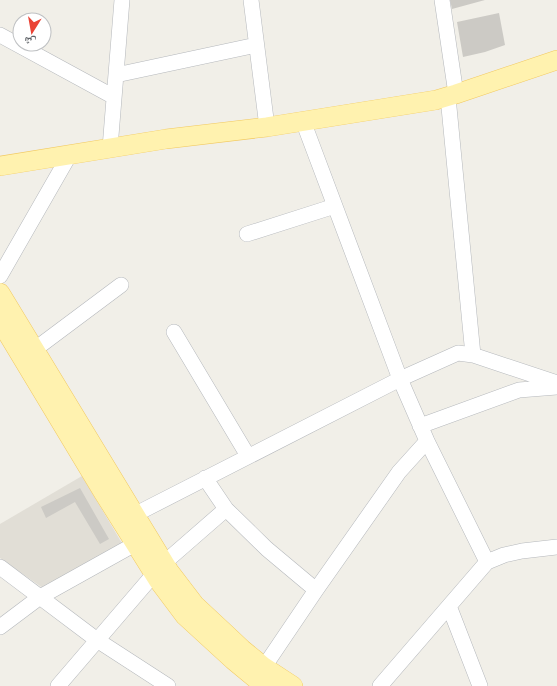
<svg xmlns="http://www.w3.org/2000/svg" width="557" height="686" font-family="Jost,'Noto Naskh Arabic',sans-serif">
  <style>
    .education { fill: #e1ded6 }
    .building { fill: #cccac5 }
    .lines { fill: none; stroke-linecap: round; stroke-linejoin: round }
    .minor-casing { stroke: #b5b8bc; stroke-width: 16 }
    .major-casing { stroke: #f2c960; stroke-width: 20 }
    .minor { stroke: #fff; stroke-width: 15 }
    .major { stroke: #fff2af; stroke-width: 19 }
  </style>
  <rect width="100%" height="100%" fill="#f1efe8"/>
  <path class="education" d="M 82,476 L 123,545 L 43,588 L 0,558 L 0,524 Z"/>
  <path class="building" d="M 450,0 L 485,0 L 452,9 Z
    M 499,13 L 505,45 L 485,52 L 463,57 L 457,22 Z
    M 80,488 L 109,539 L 100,544 L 75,502 L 46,518 L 41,507 Z"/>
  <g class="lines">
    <defs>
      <path id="minor" d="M 251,0 L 267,127
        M 442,0 L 456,94
        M 0,35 L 114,97
        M 116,75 L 256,45
        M 448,97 L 473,355
        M 303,121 L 400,379 L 427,441 L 487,562
        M 110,148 L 122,0
        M 247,234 L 335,206
        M 0,276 L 70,154
        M 174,332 L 248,456
        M 34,350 L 121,285
        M 420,426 L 519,390 L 557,387
        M 205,478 L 226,509 L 267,549 L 316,590
        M 134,515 L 400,379 L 458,353 L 473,355 L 557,383
        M 164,563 L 226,509
        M 0,567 L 97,640 L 168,686
        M 449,606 L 480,686
        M 0,627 L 40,597 L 135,544
        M 264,667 L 316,590 L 399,472 L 427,441
        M 58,686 L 154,574
        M 380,686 L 487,562 L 504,555 L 522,551 L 557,547"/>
      <path id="major" d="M 0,166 L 166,139 L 267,127 L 436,100 L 456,94 L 557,60
        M 0,293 L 169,571 L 195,605 L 224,632 L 242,649 L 264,667 L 293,686
        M 0,321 L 103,492 L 158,580 L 185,616 L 233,660 L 256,679 L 266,686"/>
    </defs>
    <use href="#minor" class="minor-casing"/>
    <use href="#major" class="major-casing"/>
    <use href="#minor" class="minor"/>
    <use href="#major" class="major"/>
  </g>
  <g transform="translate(32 32) rotate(191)"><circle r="19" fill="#ffffff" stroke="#bfc1c3"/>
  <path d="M0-3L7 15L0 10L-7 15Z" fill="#ea4335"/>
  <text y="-6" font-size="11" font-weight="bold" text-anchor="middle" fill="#5f6368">ش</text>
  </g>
</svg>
